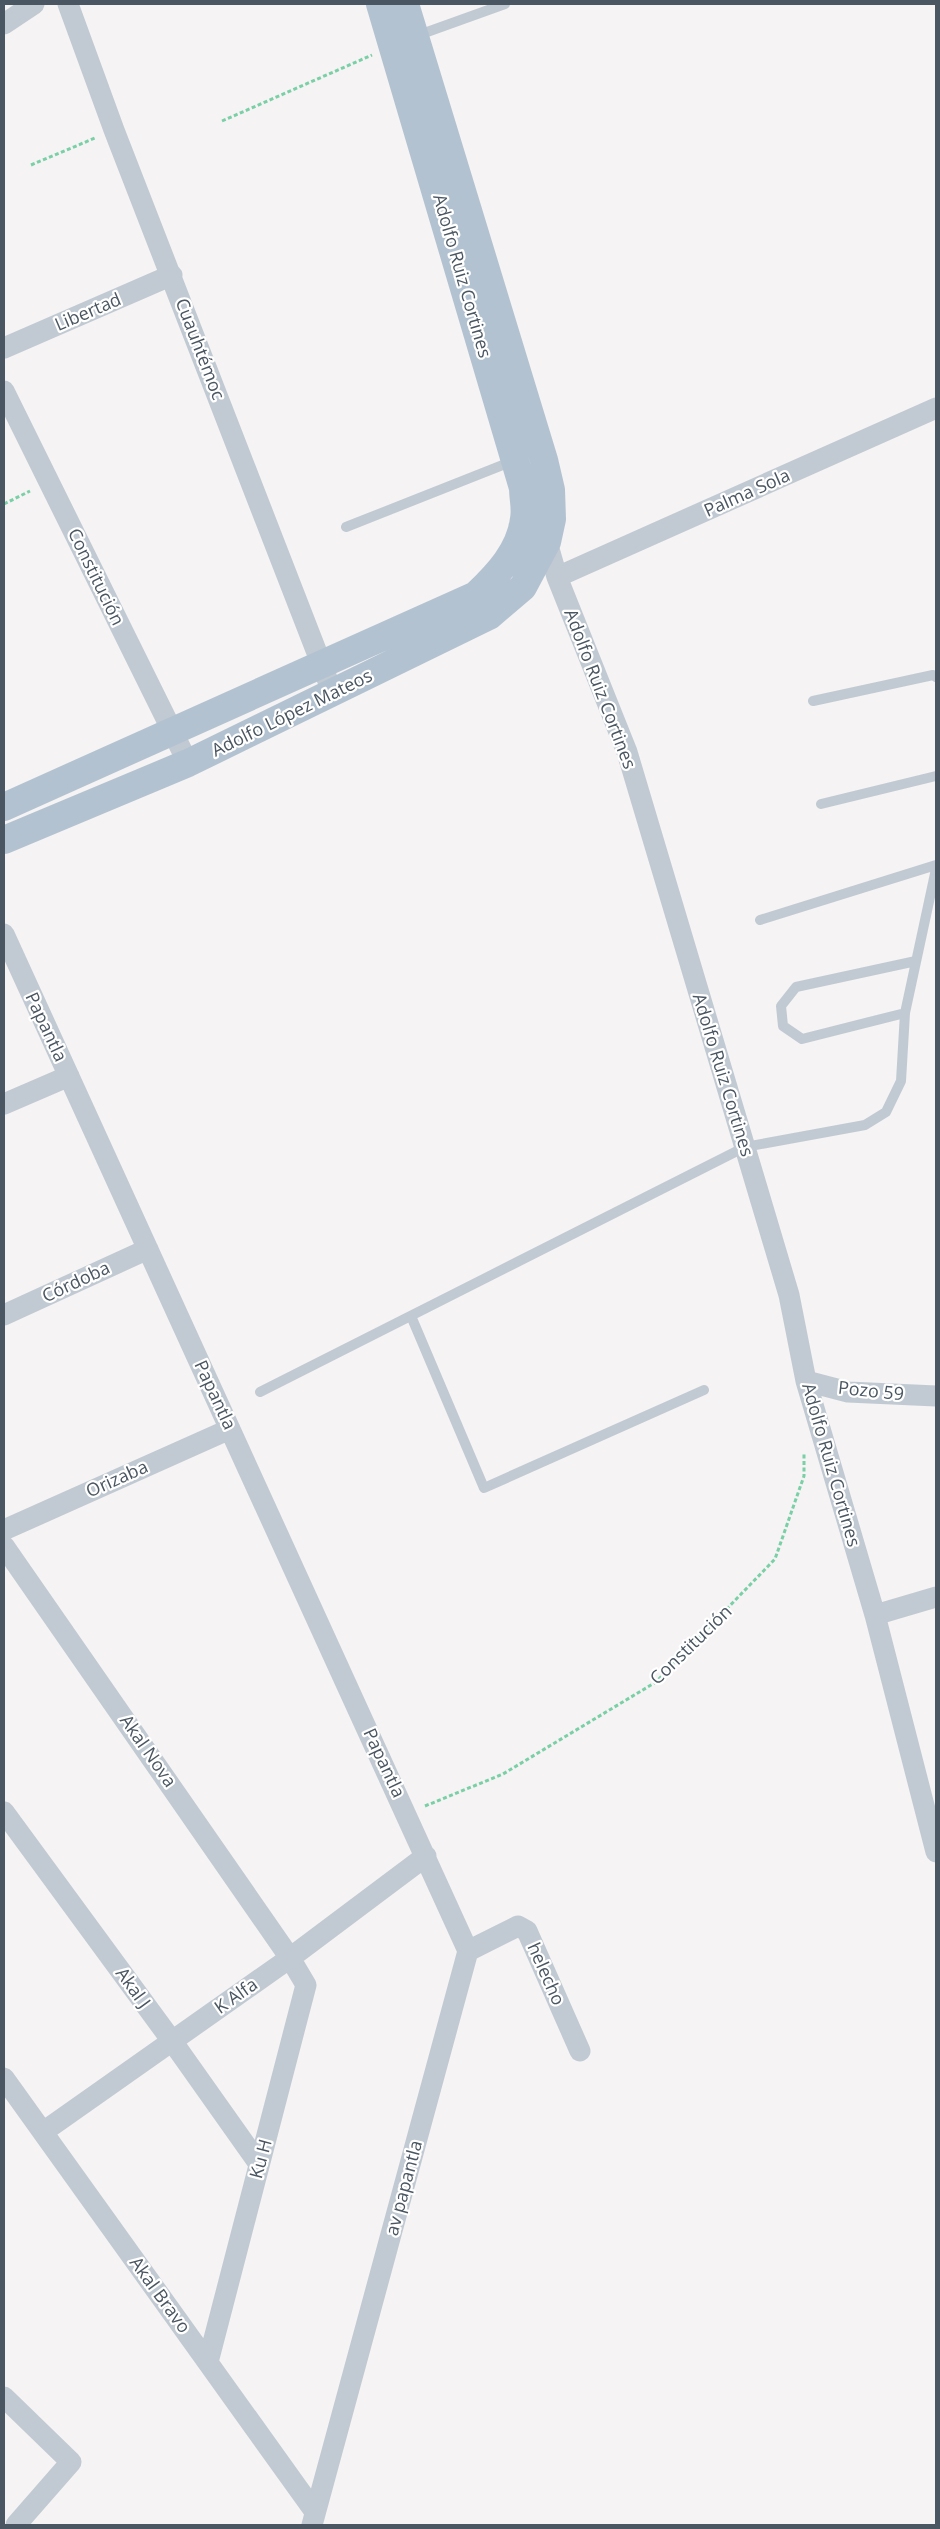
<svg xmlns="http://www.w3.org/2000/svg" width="940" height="2529" font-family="'Open Sans',sans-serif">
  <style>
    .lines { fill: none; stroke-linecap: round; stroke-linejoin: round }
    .path { stroke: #7ad0a6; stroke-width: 3; stroke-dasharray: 4 2.5; stroke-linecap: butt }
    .lane { stroke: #c1cad2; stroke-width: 10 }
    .street { stroke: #c1cad2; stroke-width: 21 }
    .primary { stroke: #b3c2d1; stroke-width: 28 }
    .labels { text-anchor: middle; stroke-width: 4.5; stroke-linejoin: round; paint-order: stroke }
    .street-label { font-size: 18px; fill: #4a5661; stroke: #fff }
  </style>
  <rect width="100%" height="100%" fill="#f5f3f3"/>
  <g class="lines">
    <path class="path" d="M 222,121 L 372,55
      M 31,165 L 95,138
      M 4,504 L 30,491
      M 425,1806 L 503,1774 L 656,1682 L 775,1559 L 804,1476 L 804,1454"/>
    <path class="lane" d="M 416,36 L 505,4
      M 346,527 L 513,461
      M 813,701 L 933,675 L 936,677
      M 821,804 L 936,776
      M 760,920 L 936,865
      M 905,1013 L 802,1039 L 783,1026 L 781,1006 L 796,987 L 916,961
      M 411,1316 L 484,1488 L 704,1390
      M 260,1392 L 745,1147 L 865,1125 L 886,1112 L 901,1081 L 905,1013 L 936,869"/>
    <path class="street" d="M 68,4 L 114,130 L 333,694
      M 4,24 L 34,4
      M 4,348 L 172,275
      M 4,391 L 188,763
      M 540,536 L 547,542 L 557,577 L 627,752 L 789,1295 L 806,1381 L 875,1615 L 936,1852
      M 557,577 L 936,408
      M 4,934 L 468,1951 L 312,2525
      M 4,1104 L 69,1076
      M 4,1315 L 148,1249
      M 806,1381 L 848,1392 L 936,1396
      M 4,1530 L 230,1429
      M 4,1546 L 290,1958 L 306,1985 L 208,2362
      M 875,1615 L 936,1597
      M 4,1812 L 172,2041 L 259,2164
      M 468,1951 L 518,1926 L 527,1931 L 580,2051
      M 4,2078 L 315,2512
      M 43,2132 L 290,1958 L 426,1856
      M 4,2397 L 71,2462 L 16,2525"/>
    <path class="primary" d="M 4,807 L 476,595 C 498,574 520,551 524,519 C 526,509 523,498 523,488 L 380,4
      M 4,840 L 188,763 L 489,616 L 523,587 L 547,542 L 552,519 L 551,490 L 544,460 L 405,4"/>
  </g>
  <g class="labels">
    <g class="street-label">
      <text transform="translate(462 276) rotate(74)" y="6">Adolfo Ruiz Cortines</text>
      <text transform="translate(88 312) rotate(-23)" y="6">Libertad</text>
      <text transform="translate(200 349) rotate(69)" y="6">Cuauhtémoc</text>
      <text transform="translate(747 493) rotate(-24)" y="6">Palma Sola</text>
      <text transform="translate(96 577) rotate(64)" y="6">Constitución</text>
      <text transform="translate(600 689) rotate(69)" y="6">Adolfo Ruiz Cortines</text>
      <text transform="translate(292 713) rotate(-26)" y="6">Adolfo López Mateos</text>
      <text transform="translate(46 1027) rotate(65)" y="6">Papantla</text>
      <text transform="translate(723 1075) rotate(73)" y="6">Adolfo Ruiz Cortines</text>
      <text transform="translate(76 1282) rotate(-25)" y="6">Córdoba</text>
      <text transform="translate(871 1391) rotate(6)" y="6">Pozo 59</text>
      <text transform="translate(215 1395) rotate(65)" y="6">Papantla</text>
      <text transform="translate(831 1465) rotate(74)" y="6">Adolfo Ruiz Cortines</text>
      <text transform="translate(117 1479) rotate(-24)" y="6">Orizaba</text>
      <text transform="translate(691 1645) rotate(-44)" y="6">Constitución</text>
      <text transform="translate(148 1751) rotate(55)" y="6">Akal Nova</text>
      <text transform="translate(384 1763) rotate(65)" y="6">Papantla</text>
      <text transform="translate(546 1974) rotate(66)" y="6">helecho</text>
      <text transform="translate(133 1988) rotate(54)" y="6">Akal J</text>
      <text transform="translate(236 1996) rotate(-35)" y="6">K Alfa</text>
      <text transform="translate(261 2159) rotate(-75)" y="6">Ku H</text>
      <text transform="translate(404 2188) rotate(-75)" y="6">av papantla</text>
      <text transform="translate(160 2295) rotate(54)" y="6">Akal Bravo</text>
    </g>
  </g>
  <rect width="940" height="2529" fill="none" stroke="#4a5661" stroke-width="10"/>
</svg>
